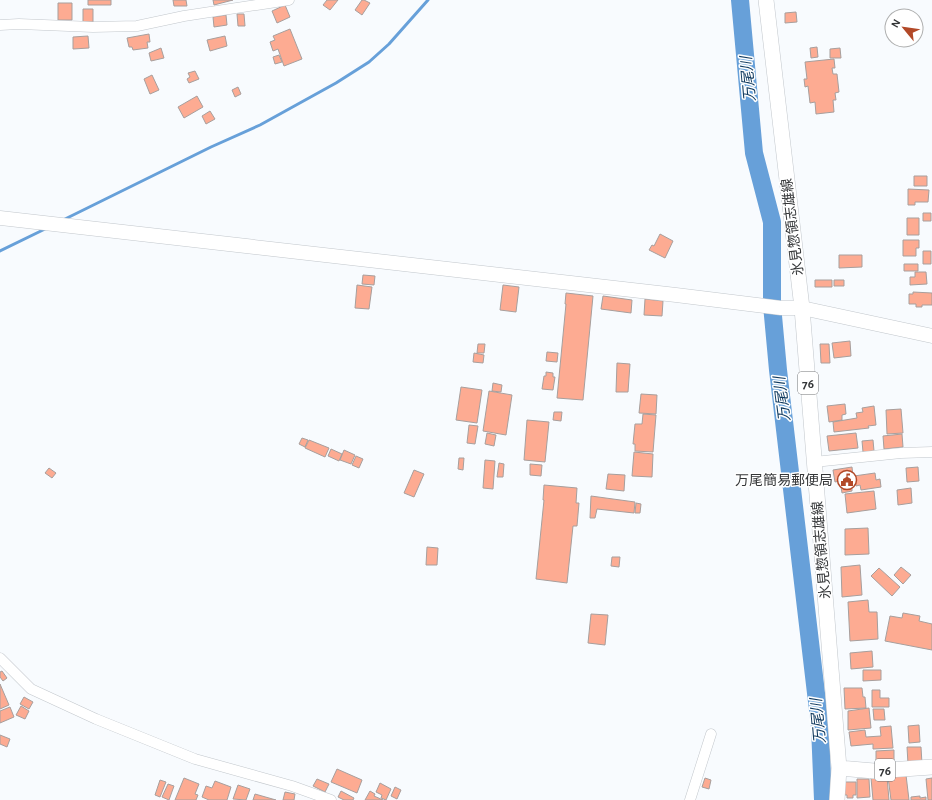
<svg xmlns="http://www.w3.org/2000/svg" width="932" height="800" font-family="'Alegreya Sans','Noto Sans JP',sans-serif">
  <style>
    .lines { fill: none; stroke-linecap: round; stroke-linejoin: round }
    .stream { stroke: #67a0d9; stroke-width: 3 }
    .river { stroke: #67a0d9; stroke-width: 18 }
    .building { fill: #fdab92; stroke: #a79f9d }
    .street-casing { stroke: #c2c7cc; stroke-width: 11 }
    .secondary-casing { stroke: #c2c7cc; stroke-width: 15 }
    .primary-casing { stroke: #c2c7cc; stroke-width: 16 }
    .street { stroke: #fff; stroke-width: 10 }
    .secondary { stroke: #fff; stroke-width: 14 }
    .primary { stroke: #fff; stroke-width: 15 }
    .labels { text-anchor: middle; stroke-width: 3; stroke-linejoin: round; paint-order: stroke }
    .shield { fill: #fff; stroke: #717274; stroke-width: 1 }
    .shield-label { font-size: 13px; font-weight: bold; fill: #343638 }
    .street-label { font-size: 14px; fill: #343638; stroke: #fff }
    .poi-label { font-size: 14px; fill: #343638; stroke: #fff; text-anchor: end }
    .water-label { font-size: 15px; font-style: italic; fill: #0e385d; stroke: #fff }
  </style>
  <rect width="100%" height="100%" fill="#f8fbfe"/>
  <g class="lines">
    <path class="stream" d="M 63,220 L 211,147 L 260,125 L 336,83 L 369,62 L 389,44 L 428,0
      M 0,251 L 45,229"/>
    <path class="river" d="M 740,0 L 754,153 L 772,222 L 772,305 L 778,370 L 820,727 L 823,800"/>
  </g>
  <path class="building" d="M 88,0 L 111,0 L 111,5 L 88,5 Z
    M 173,0 L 186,0 L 187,6 L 174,6 Z
    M 213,0 L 233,0 L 214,5 Z
    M 327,0 L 338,0 L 330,10 L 323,5 Z
    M 362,0 L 364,0 L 370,3 L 362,15 L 355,10 Z
    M 58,3 L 72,3 L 72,20 L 58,20 Z
    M 285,5 L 290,17 L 277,23 L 272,11 Z
    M 83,9 L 93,9 L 93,22 L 83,22 Z
    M 796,12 L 797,22 L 785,23 L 785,13 Z
    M 237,14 L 244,14 L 245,26 L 238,26 Z
    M 226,15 L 227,25 L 214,27 L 213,17 Z
    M 290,29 L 302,59 L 284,66 L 278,49 L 273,51 L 270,42 L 275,40 L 273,36 Z
    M 149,34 L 150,42 L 147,42 L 148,48 L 133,50 L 132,47 L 129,47 L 127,38 Z
    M 88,36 L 89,48 L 73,49 L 73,37 Z
    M 225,36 L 227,46 L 210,51 L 207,40 Z
    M 817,47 L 818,57 L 811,58 L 810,48 Z
    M 161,48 L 164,58 L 151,61 L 149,53 Z
    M 840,48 L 841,58 L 830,58 L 830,49 Z
    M 279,55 L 282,62 L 275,64 L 273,57 Z
    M 834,59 L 835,68 L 832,68 L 833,74 L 837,74 L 839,92 L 835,93 L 836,100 L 833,100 L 834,112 L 816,114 L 815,102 L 810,103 L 808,86 L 805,87 L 804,79 L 807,79 L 805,62 Z
    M 195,71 L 199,79 L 189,83 L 187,79 L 190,77 L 188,73 Z
    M 152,75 L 159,90 L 150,94 L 144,79 Z
    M 238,87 L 241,94 L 235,97 L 232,90 Z
    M 197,96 L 203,107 L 184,118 L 178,107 Z
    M 210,111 L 215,119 L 206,124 L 202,116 Z
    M 914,176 L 927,176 L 927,186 L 914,186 Z
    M 908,189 L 929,190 L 928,202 L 915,202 L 915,205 L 908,205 Z
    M 923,213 L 931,213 L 931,221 L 923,221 Z
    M 907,218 L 919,218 L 919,235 L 907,235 Z
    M 660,234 L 673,241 L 665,258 L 649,250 L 652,245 L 654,246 Z
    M 903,240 L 919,240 L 919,248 L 916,248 L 916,256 L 903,256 Z
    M 923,251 L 931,251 L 931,264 L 923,264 Z
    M 839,255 L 862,255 L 862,267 L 839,268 Z
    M 904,264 L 918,264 L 918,271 L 904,271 Z
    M 915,272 L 926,272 L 927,284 L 910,285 L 910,277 L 915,277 Z
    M 363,275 L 375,276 L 374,285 L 362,284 Z
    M 815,280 L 832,280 L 832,287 L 815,287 Z
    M 834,280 L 844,280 L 844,286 L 834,286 Z
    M 357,285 L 372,287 L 369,309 L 355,308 Z
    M 503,285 L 519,287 L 516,312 L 500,310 Z
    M 913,292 L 932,293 L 932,305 L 922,305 L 922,307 L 916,307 L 916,304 L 909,304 L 909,294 L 913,294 Z
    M 566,293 L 593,296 L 583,400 L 557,398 L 566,304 L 565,304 Z
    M 603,296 L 632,300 L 631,313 L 601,309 Z
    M 645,299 L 663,301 L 662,316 L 644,315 Z
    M 850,341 L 851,356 L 834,358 L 832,343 Z
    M 478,344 L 485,344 L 484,353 L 477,353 Z
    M 820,344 L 829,344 L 830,363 L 821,363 Z
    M 547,352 L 558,353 L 557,362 L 546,361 Z
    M 474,353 L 484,355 L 483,363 L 473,362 Z
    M 617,363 L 630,364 L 628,392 L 616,392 Z
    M 546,372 L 553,373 L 553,377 L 555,377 L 553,390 L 542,389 L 544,376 L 546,376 Z
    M 493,383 L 502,385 L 501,392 L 492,391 Z
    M 461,387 L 482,390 L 477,423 L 456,420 Z
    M 489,391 L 512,395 L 506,435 L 483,431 Z
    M 641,394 L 657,395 L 656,414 L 639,413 Z
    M 845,404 L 846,414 L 842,415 L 842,420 L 829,422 L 827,406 Z
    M 874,406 L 876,425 L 868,426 L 869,428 L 834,432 L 833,422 L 857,418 L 856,413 L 863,412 L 862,408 Z
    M 901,409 L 903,433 L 887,434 L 886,410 Z
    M 554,412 L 562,412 L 561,421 L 553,420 Z
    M 643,414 L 656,415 L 653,452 L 635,451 L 635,444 L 633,444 L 635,424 L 642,424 Z
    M 527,420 L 549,422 L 545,462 L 524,460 Z
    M 469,425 L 478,426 L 475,444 L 467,443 Z
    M 487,433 L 496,435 L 494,446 L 485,444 Z
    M 856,433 L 858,448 L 829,451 L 827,436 Z
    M 902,434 L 903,447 L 884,449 L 883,436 Z
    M 302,438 L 308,440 L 305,447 L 299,444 Z
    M 309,440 L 329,448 L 325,457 L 305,448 Z
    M 873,440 L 874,451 L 863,452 L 862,441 Z
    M 331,449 L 342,454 L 339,461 L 328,456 Z
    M 344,450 L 355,455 L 351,464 L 340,460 Z
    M 634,452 L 653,454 L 652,477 L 632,476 Z
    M 356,456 L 363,459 L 359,468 L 352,465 Z
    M 459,458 L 464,458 L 463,470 L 458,469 Z
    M 485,460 L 495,461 L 493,489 L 483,488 Z
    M 499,463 L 504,464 L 503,477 L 497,477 Z
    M 530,464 L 542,465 L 541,476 L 530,475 Z
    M 852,467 L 854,486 L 852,486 L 852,491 L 842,493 L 840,481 L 835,482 L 833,470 Z
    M 918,467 L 919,481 L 907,482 L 906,468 Z
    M 49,468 L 56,473 L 52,478 L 45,473 Z
    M 414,470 L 424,474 L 414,497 L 404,493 Z
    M 875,473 L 876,480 L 880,479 L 881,487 L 861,490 L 860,485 L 856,486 L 854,476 Z
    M 608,474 L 625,475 L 624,491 L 606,489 Z
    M 544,485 L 577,488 L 576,503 L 579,503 L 577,526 L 573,526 L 567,583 L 536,579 L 544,500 L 543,500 Z
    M 911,488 L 912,503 L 898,505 L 897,490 Z
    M 874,491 L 876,509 L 847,513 L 845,494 Z
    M 591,496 L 635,502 L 634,513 L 597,509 L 595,518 L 590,518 Z
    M 636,503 L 641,504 L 640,513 L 635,513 Z
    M 868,528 L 869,554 L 845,555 L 845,529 Z
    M 427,547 L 438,548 L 437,565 L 426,565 Z
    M 612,557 L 620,557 L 619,567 L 611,566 Z
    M 860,565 L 862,595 L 842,597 L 841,567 Z
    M 901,567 L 911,575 L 903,584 L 894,575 Z
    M 879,568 L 900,587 L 892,596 L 871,576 Z
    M 868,600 L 869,612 L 877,612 L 878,639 L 850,641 L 848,602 Z
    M 903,613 L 920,616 L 919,621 L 932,624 L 932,650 L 885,641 L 890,616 L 902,618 Z
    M 591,614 L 608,615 L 605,645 L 588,643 Z
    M 872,651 L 873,667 L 851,669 L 850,653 Z
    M 863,670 L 881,670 L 881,680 L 863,681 Z
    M 2,671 L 7,678 L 3,681 L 0,677 L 0,672 Z
    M 0,684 L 9,705 L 0,709 Z
    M 844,688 L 862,688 L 863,697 L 865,697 L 866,708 L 845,709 Z
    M 872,690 L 880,690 L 880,698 L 889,698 L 889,707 L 872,707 Z
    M 24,697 L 33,702 L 29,709 L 20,704 Z
    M 21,706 L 29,711 L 25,719 L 16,715 Z
    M 10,707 L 14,717 L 0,723 L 0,711 Z
    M 869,708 L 871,728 L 848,730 L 848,711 Z
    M 873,709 L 884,709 L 885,720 L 874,720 Z
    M 919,725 L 920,742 L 909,743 L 908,726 Z
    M 891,726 L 893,748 L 873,749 L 873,744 L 851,746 L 849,732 L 865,730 L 866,737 L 881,736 L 880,727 Z
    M 0,735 L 10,739 L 7,747 L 0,744 Z
    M 907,747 L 921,747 L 922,764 L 908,764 Z
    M 894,750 L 894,765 L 876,766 L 876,751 Z
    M 337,769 L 362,780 L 357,793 L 331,782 Z
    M 906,775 L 909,800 L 891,800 L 888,777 Z
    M 887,777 L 889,800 L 873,800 L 871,778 Z
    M 184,778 L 199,784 L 195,794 L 198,795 L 196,800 L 175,800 Z
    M 705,778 L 711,780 L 709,789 L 702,787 Z
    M 932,778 L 932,800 L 928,800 L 926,779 Z
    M 317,779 L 329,784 L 325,792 L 313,786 Z
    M 857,779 L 869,779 L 870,797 L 857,798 Z
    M 160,780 L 166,782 L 160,797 L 155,795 Z
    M 215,781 L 231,787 L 227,800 L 209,800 L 202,797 L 206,786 L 212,788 Z
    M 844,782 L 856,782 L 856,795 L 853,795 L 853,798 L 847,798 L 847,795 L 844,795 Z
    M 380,783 L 391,789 L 386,800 L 381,798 L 382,795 L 376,792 Z
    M 168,784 L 174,786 L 169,800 L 162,797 Z
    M 238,785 L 250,789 L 246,800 L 233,799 Z
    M 395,787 L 401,790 L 397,799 L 391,796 Z
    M 341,791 L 354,798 L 353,800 L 344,800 L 338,797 Z
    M 370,791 L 375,794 L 374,796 L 383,800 L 365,800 Z
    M 285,792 L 295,794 L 294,800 L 283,800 Z
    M 255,794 L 276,800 L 253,800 Z
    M 920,796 L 920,798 L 926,797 L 926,800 L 911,800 L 911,797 Z"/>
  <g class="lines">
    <defs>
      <path id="street" d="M 0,25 L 19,24 L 93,27 L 137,26 L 184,16 L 289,0
        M 814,462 L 901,453 L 932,452
        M 0,658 L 31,689 L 96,719 L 195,759 L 292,786 L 331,800
        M 690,800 L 711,734"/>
      <path id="secondary" d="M 0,218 L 676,295 L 781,308 L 802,308 L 932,336"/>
      <path id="primary" d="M 766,0 L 802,308 L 839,768 L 837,800
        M 839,768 L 874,771 L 932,767"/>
    </defs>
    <use href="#street" class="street-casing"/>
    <use href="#secondary" class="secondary-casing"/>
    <use href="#primary" class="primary-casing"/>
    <use href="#street" class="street"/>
    <use href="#secondary" class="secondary"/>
    <use href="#primary" class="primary"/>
  </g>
  <defs>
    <symbol id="civic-ring" viewBox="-11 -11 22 22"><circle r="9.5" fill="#fff" stroke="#b24928" stroke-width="1.5"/><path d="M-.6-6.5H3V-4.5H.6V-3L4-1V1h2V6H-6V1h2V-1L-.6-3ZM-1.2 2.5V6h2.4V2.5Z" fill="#b24928"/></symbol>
  </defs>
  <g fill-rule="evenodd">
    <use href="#civic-ring" x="836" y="469" width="22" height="22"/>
  </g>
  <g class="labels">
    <g class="shield">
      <rect x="798" y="372" width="20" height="22" rx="3"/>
      <rect x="875" y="759" width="20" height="22" rx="3"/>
    </g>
    <g class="shield-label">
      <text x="808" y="388">76</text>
      <text x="885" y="775">76</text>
    </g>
    <g class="street-label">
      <text transform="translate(792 227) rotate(-97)" y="5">氷見惣領志雄線</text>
      <text transform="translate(821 550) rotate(-95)" y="5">氷見惣領志雄線</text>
    </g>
    <g class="poi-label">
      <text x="833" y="485">万尾簡易郵便局</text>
    </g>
    <g class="water-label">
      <text transform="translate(748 79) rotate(-95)" y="5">万尾川</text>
      <text transform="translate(782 399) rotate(-97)" y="5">万尾川</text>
      <text transform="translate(818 721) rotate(-95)" y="5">万尾川</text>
    </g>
  </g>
  <g transform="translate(904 28) rotate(299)"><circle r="19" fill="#ffffff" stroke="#aeafaf"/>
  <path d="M0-3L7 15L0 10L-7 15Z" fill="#b24928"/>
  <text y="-6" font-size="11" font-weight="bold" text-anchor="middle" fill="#343638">N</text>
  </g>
</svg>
